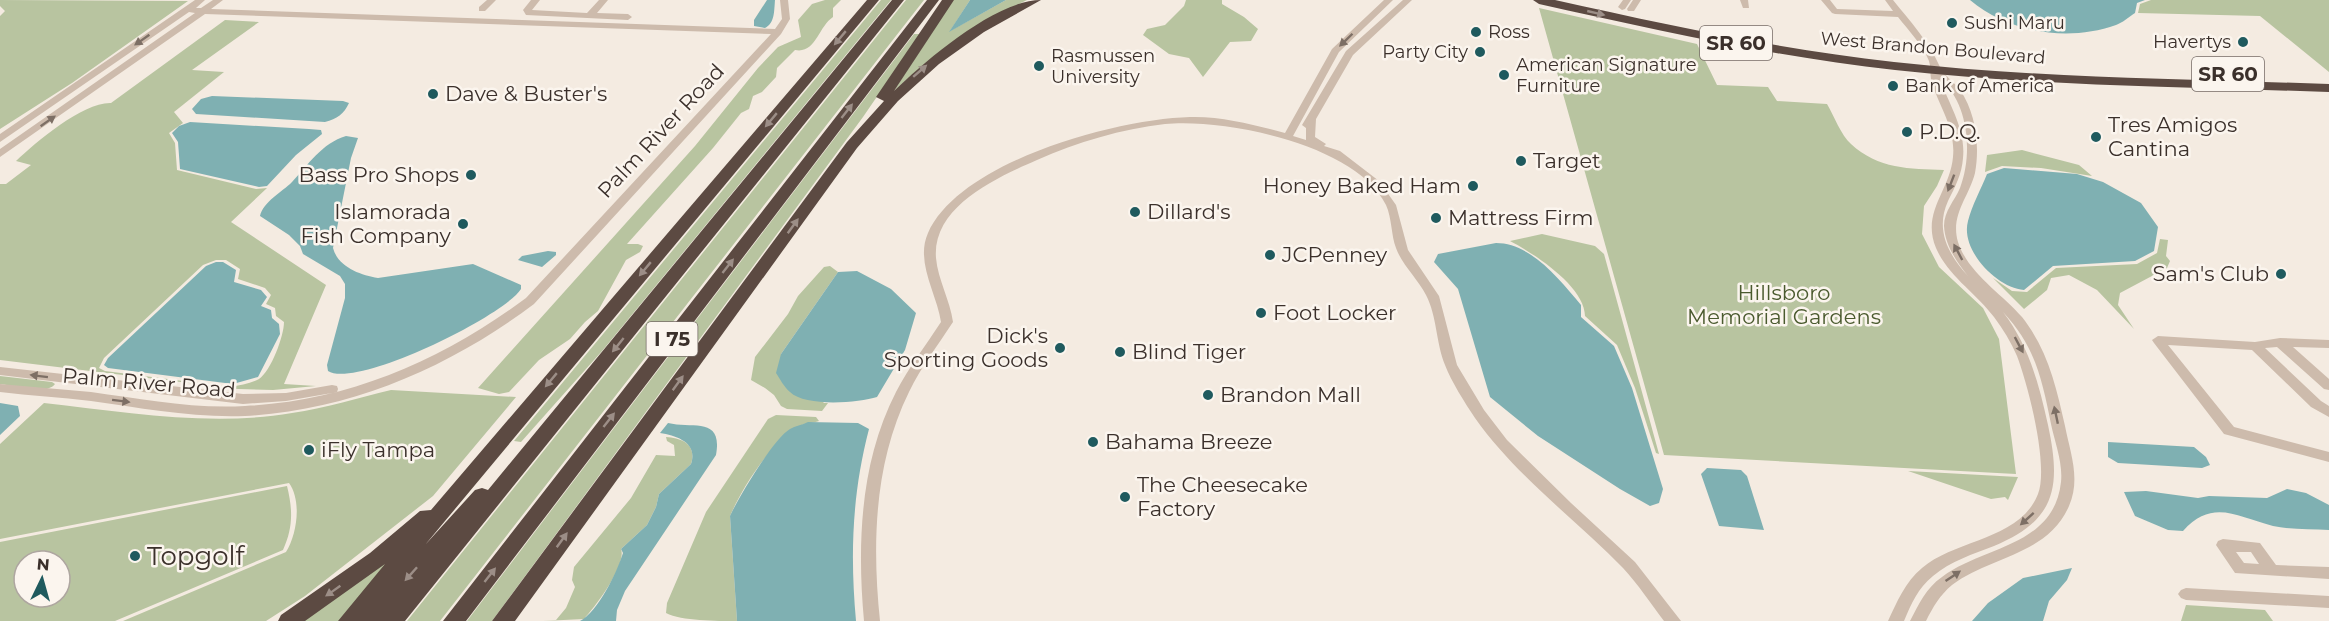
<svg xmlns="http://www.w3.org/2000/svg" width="2329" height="621" font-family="Montserrat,sans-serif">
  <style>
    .green { fill: #b8c4a0; fill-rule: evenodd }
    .water { fill: #7fb0b2 }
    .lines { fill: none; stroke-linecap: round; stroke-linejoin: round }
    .minor { fill: #cdbbac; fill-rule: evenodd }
    .highway { fill: #5c4a42; fill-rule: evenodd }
    .oneway { fill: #9c8e87 }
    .oneway2 { fill: #7d6f65 }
    .poi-dot { fill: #1f5a5e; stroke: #fbf5ee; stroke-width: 2 }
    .labels { text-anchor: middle; stroke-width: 5; stroke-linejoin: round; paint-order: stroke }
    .far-poi-label { font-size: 18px; fill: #3b302b; stroke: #fbf5ee; text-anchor: start }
    .far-street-label { font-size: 18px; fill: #3b302b; stroke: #fbf5ee }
    .shield { fill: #fbf5ee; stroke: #756b66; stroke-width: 1.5 }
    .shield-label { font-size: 20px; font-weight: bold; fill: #3b302b }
    .poi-label { font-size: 21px; fill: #3b302b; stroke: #fbf5ee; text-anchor: start }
    .street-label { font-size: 21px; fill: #3b302b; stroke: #fbf5ee }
    .park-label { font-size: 21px; fill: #4a5a2e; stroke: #fbf5ee }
    .near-poi-label { font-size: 26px; fill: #3b302b; stroke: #fbf5ee; text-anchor: start }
  </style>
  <rect width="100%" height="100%" fill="#f4ebe1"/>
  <path class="green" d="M 0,0 L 188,1 L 72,83 L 0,129 L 0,16 L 5,11 L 0,6 Z
    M 825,0 L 841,0 L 833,8 L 833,17 C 818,27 816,54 795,50 L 777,68 L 776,77 L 762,92 L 753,96 L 749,109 L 741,113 L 713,148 L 627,244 L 638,244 L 643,246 L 640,252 L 626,260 L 598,311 L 585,322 L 570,339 L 539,360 L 509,392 L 499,394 L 478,388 L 695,146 L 758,68 L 778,47 L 801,37 L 798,20 L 812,4 Z
    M 881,0 L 891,0 L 602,351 L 521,442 L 514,441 Z
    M 906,0 L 924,0 L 440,621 L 407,621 Z
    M 953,0 L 970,0 L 950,31 L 1006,0 L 1027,0 C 978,24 932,54 893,92 Z
    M 1186,0 L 1222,0 L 1222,4 L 1244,17 L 1258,29 L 1251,41 L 1230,42 L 1203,77 L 1189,58 L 1169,54 L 1143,35 L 1147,29 L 1165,25 L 1184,6 Z
    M 2151,0 L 2329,0 L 2329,72 L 2260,16 L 2138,13 L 2140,4 Z
    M 1539,8 L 1697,44 L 1717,85 L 1768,87 L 1777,101 L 1827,104 C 1834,116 1841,135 1851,144 C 1878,169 1910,169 1944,170 L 1937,186 L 1924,206 L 1922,234 L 1939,267 L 1983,308 L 1999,339 L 2016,474 L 1664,455 Z
    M 225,20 L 259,22 L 192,70 L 224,72 L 174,112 L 183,123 L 169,133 L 175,143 L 177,170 L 256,189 L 267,188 L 231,222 L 326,285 L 284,384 L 316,386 L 273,390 L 238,389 L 0,360 L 0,184 L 6,184 L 31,165 L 16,161 C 36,142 83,102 111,103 ZM 216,260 L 226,260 L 240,269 L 238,279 L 265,288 L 271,295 L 266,304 L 275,308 L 276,316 L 284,322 C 284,336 271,371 259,379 C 250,384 240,385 230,387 L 105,371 L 99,368 L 104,358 L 203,265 Z
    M 914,34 L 920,34 L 863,117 L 492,621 L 467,621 Z
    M 2022,150 L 2079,165 L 2092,176 L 2041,168 L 2002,166 L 1985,172 L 1987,155 Z
    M 1542,234 L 1595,246 L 1604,254 L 1659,454 L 1656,453 L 1635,388 L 1617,345 L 1585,316 C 1585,287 1535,254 1510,241 Z
    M 2160,239 L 2168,240 L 2166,256 L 2170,261 L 2167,268 L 2120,293 L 2118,305 L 2134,329 L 2097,290 L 2069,275 L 2051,278 L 2047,290 L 2024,309 L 1993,278 L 2012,291 L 2027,292 L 2056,268 L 2137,264 L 2157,253 Z
    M 830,266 L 838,272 L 781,354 L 824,403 L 828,403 L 822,411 L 787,409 L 781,406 L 774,395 L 765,388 L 751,380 L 755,357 L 788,314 L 798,296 L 824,267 Z
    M 0,376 L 52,382 L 55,384 C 46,396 14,385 0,384 Z
    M 391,390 L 516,397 L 433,496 L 305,596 L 266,621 L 123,621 L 286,552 C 297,534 302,501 289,483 L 0,539 L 0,444 L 44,403 C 126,412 210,427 292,413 C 325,408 358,398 391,390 Z
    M 776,415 L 816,417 L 819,421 C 815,423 808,422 802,425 C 771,442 744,484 730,516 L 737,621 C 716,621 682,621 666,613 L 667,603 L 706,512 L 768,419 Z
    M 666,437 C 683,438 697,445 691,464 L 659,494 L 656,507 L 647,525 L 621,549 C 627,565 595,607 584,619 L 543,621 L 556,620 L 566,608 L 575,587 L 572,580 L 574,567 L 631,498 L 656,455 L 675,456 L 674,445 L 667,441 Z
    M 1908,471 L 2018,477 L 2008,500 L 2005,497 L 1991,499 Z
    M 287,486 C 293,510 293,528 283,550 L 115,621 L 0,621 L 0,542 ZM 24,561 L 60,561 L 60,597 L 24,597 Z
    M 413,533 L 343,621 L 294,621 Z
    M 2186,605 L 2265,610 L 2273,621 L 2181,621 Z"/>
  <path class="water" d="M 767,0 L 775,0 C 774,11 775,23 765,28 L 754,26 L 754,20 Z
    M 970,0 L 1006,0 L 949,32 Z
    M 1970,0 L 2145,0 L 2137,3 L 2135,13 C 2129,17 2122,23 2116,25 C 2068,42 2009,33 1970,0 Z
    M 212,96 L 343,101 L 349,103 C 344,114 337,119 325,122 L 196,114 L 192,109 L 201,99 Z
    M 190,122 L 309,129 L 321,130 L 322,134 L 296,155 L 267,186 L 259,187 L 180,169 L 178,142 L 172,133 L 179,126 Z
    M 346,136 L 358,138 L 351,158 L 333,248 C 338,267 360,275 378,278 L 473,264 L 521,285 L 521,289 C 504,316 356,389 328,371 L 327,365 L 345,298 L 345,284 L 340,276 L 303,254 L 300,246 L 289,235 L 260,216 C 263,202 282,192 292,182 C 308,165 322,143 346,136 Z
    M 2004,168 L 2077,174 L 2103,182 L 2141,203 L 2158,227 L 2154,251 L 2135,261 L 2053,266 L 2024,290 C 1997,288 1960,250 1968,221 C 1972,205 1981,189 1987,174 Z
    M 1496,243 C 1531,243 1560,280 1581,305 L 1581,317 L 1614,346 L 1632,388 L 1663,489 L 1659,503 L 1650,506 L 1620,489 L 1538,436 L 1490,397 L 1458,289 L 1434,262 L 1438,254 Z
    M 548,251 L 556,252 L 556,255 L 542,267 L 518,260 L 522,256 Z
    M 216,262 L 223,262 L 236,270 L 234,282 L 261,290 L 267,297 L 261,306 L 271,310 L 272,318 L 279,324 L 280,334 L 258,377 L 233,384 L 108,368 L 104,365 L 108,358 L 206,266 Z
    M 857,271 L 891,289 L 916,313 L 905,350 L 877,397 C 858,403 805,407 790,392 C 784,387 780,379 776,373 L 781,354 L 838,272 Z
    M 0,403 L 18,406 L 20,416 L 0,435 Z
    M 808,422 L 858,423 L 869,429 C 852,494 850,555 856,621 L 737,621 L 730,516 C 738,498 774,438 790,429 C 795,426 802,425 808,422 Z
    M 668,423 C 693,429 723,416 716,455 L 625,591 L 617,610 L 616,621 L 580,621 C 598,612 617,572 623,553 L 621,549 L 647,525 L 656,507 L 659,494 L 691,464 C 698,443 678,436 660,433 Z
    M 2108,442 L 2194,447 L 2206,457 L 2210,465 L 2202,468 L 2118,463 L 2108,457 Z
    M 1707,468 L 1741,470 L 1747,476 L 1764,530 L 1719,526 L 1701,474 Z
    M 2287,489 L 2306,493 L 2329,505 L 2329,530 C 2311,529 2291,530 2273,526 C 2237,517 2213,498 2183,531 L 2168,530 L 2135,516 L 2124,492 L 2146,491 L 2198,498 L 2209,496 L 2267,498 Z
    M 2072,568 L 2067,580 L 2049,601 L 2043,621 L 1972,621 L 1988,603 L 2023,578 Z"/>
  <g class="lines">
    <path class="minor" d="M 195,0 L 205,0 L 196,8 L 201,8 L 213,0 L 223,0 L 211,9 L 775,29 L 782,19 L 780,0 L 788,0 L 790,19 L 781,34 L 534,304 C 450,367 352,410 245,416 C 193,418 142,408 91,401 C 61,397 30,396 0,392 L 0,384 C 30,387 61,389 91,392 C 142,399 193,409 245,406 C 349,401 443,360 526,298 L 771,34 L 205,14 L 0,157 L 0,149 L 195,13 L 189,12 L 0,142 L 0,134 Z
      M 487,0 L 496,0 L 485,11 L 479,11 L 479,7 Z
      M 531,0 L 540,0 L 532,10 L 587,13 L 599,0 L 608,0 L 597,13 L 628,14 L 632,17 L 628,20 L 526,15 L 523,10 Z
      M 1384,0 L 1393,0 L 1339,52 L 1293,136 L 1306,140 L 1306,128 L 1302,125 L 1346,51 L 1403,0 L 1412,0 L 1353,55 L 1316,119 L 1315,137 L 1326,144 L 1324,146 L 1340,151 L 1379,181 L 1396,205 L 1408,250 L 1439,296 L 1457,365 L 1484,410 L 1507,440 L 1571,503 L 1635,562 L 1681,621 L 1664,621 C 1651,604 1638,584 1623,568 C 1574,518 1516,476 1475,418 C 1465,403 1451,381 1445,365 C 1436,343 1437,316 1426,295 C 1418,279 1402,265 1396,248 C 1391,235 1392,218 1386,205 C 1358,145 1225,118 1165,124 C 1122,129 1077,142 1037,160 C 998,177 932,206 936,258 C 938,280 950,300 953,322 C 938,345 921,367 909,392 C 874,463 872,544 880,621 L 864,621 C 857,544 860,462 896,392 C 909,367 926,345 941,322 C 937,294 915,262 928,233 C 960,161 1117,119 1190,117 C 1222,116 1255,125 1285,133 L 1332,49 Z
      M 1623,0 L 1631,0 L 1625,9 L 1622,10 L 1618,7 Z
      M 1633,0 L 1641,0 L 1634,11 L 1628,11 L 1627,9 Z
      M 1740,0 L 1748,0 L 1749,8 L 1743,8 Z
      M 1821,0 L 1830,0 L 1837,9 L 1893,11 L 1885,0 L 1893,0 C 1910,21 1929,42 1940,67 C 1942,73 1955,83 1960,90 C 1976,113 1980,146 1975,173 C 1969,197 1950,215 1958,242 C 1968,273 2001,293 2022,317 C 2048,350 2056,386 2065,426 C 2070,452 2081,479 2069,506 C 2048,555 1991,556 1952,585 C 1940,595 1933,607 1926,621 L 1910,621 C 1919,604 1926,588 1942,577 C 1983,546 2054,547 2061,482 C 2063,463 2055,443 2051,424 C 2042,379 2035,346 2003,312 C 2029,346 2039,384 2048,425 C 2061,486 2057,520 1994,546 C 1973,554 1951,561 1933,576 C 1918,588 1911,604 1904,621 L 1888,621 C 1897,602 1905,582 1922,568 C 1956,539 2020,540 2038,494 C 2049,465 2028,385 2017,356 C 2011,342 2003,329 1994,317 C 1976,293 1948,276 1936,248 C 1921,212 1950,191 1953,157 C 1956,127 1938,106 1931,79 C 1930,73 1931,67 1929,61 C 1923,45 1908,30 1898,17 L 1835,14 L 1832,13 ZM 1940,79 C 1969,103 1973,154 1960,188 C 1955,200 1944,211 1944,226 C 1945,245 1956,261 1968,276 C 1948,254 1935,230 1948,201 C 1955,187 1962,174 1963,158 C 1966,129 1949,105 1940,79 Z
      M 2158,336 L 2255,342 L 2280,338 L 2329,340 L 2329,348 L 2293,347 L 2329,379 L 2329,390 L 2324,389 L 2277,347 L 2265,348 L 2321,401 L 2329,406 L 2329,417 L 2311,407 L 2252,350 L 2168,345 L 2234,427 L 2329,452 L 2329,462 L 2224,434 L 2154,343 L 2152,340 Z
      M 0,367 L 243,394 L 286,393 L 332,385 L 337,386 L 338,389 L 337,392 L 332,393 L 286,401 L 243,404 L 0,375 Z
      M 2223,539 L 2260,543 L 2276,565 L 2329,567 L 2329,579 L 2235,573 L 2216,545 L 2218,541 ZM 2236,552 L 2251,552 L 2259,564 L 2244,563 Z
      M 2186,588 L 2329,596 L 2329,608 L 2186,600 L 2181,598 L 2178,594 L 2181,590 Z"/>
    <path class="highway" d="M 867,0 L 879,0 L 425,545 L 475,490 L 482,488 L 488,490 L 892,0 L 904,0 L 405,621 L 338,621 L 385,564 L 305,621 L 278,621 L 281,615 L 370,553 L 420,511 L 431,510 Z
      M 927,0 L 939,0 L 466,621 L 443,621 Z
      M 942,0 L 954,0 L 894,91 C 926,60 996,0 1041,0 L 984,32 L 939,64 L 898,101 L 857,148 L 515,621 L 492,621 L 847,142 L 884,101 L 876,97 Z
      M 1533,0 L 1555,0 C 1667,25 1779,49 1894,62 C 2038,78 2184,79 2329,84 L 2329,92 C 2184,87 2039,86 1895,70 C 1775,57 1657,30 1539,4 Z"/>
  </g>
  <defs><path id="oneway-solid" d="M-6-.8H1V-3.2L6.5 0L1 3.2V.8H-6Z" transform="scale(1.5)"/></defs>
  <g class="oneway">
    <use href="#oneway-solid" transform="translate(1596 13) rotate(13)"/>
    <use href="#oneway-solid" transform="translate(840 38) rotate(130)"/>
    <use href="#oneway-solid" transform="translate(920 71) rotate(-41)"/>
    <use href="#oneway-solid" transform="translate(847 111) rotate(-52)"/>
    <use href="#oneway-solid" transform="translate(771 120) rotate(130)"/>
    <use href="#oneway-solid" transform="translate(793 226) rotate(-54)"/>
    <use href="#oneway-solid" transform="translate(728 266) rotate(-52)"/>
    <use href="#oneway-solid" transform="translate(645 269) rotate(130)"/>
    <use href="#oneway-solid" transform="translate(618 345) rotate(129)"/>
    <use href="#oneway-solid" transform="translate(551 380) rotate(130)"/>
    <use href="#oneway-solid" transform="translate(678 383) rotate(-54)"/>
    <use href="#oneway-solid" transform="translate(609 420) rotate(-52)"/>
    <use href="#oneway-solid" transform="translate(562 540) rotate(-54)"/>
    <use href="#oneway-solid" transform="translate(411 574) rotate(132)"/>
    <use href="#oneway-solid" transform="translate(490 575) rotate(-52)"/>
    <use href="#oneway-solid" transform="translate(333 591) rotate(145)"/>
  </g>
  <g class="oneway2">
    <use href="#oneway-solid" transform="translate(142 40) rotate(145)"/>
    <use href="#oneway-solid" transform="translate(1346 40) rotate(136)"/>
    <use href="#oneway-solid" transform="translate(48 121) rotate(-35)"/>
    <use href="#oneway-solid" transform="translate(1951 183) rotate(111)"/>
    <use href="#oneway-solid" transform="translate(1958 252) rotate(-118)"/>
    <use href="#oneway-solid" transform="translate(2019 345) rotate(62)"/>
    <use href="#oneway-solid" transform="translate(39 376) rotate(-173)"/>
    <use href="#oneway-solid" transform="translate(121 401) rotate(7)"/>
    <use href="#oneway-solid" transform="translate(2056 415) rotate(-102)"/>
    <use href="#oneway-solid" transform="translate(2027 519) rotate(138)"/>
    <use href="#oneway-solid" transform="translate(1953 576) rotate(-34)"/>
  </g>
  <g class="poi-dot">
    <circle cx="1952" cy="23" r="6"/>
    <circle cx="1476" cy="32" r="6"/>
    <circle cx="2243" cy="42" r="6"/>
    <circle cx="1480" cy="52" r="6"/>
    <circle cx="1039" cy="66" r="6"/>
    <circle cx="1504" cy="75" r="6"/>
    <circle cx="1893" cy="86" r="6"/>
    <circle cx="433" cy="94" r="6"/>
    <circle cx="1907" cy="132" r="6"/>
    <circle cx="2096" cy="137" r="6"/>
    <circle cx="1521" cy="161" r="6"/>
    <circle cx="471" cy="175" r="6"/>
    <circle cx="1473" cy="186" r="6"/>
    <circle cx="1135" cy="212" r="6"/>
    <circle cx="1436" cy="218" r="6"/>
    <circle cx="463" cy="224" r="6"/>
    <circle cx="1270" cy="255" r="6"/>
    <circle cx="2281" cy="274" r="6"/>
    <circle cx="1261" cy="313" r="6"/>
    <circle cx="1060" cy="348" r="6"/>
    <circle cx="1120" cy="352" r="6"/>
    <circle cx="1208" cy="395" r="6"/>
    <circle cx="1093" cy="442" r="6"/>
    <circle cx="309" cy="450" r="6"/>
    <circle cx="1125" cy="497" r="6"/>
    <circle cx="135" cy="556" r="6"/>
  </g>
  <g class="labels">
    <g class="far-poi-label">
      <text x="1964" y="29">Sushi Maru</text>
      <text x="1488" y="38">Ross</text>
      <text x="2231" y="48" text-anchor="end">Havertys</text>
      <text x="1468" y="58" text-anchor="end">Party City</text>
      <text x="1051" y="62">Rasmussen<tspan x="1051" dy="21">University</tspan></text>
      <text x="1516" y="71">American Signature<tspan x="1516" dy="21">Furniture</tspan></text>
      <text x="1905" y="92">Bank of America</text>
    </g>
    <g class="far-street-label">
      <text transform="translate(1933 48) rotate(5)" y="6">West Brandon Boulevard</text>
    </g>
    <g class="shield">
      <rect x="1700" y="26" width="72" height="34" rx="4.5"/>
      <rect x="2192" y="57" width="72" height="34" rx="4.5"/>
      <rect x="646.5" y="322" width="51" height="34" rx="4.5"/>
    </g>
    <g class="shield-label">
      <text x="1736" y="50">SR 60</text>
      <text x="2228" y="81">SR 60</text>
      <text x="672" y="346">I 75</text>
    </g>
    <g class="poi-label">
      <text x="445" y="101">Dave &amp; Buster's</text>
      <text x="2108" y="132">Tres Amigos<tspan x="2108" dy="24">Cantina</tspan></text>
      <text x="1919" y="139">P.D.Q.</text>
      <text x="1533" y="168">Target</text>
      <text x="459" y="182" text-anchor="end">Bass Pro Shops</text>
      <text x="1461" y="193" text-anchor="end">Honey Baked Ham</text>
      <text x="451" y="219" text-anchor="end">Islamorada<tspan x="451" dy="24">Fish Company</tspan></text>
      <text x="1147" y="219">Dillard's</text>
      <text x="1448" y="225">Mattress Firm</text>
      <text x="1282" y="262">JCPenney</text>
      <text x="2269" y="281" text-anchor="end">Sam's Club</text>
      <text x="1273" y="320">Foot Locker</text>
      <text x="1048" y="343" text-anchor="end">Dick's<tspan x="1048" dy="24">Sporting Goods</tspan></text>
      <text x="1132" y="359">Blind Tiger</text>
      <text x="1220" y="402">Brandon Mall</text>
      <text x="1105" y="449">Bahama Breeze</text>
      <text x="321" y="457">iFly Tampa</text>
      <text x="1137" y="492">The Cheesecake<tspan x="1137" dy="24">Factory</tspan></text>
    </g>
    <g class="street-label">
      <text transform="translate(661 131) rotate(-47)" y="7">Palm River Road</text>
      <text transform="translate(149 383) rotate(5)" y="7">Palm River Road</text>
    </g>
    <g class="park-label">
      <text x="1784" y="300">Hillsboro<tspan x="1784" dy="24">Memorial Gardens</tspan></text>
    </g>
    <g class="near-poi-label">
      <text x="147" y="565">Topgolf</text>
    </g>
  </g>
  <g transform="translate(42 579) rotate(5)"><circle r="28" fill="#fbf5ee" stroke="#aea6a0" stroke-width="1.5"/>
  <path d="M0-4.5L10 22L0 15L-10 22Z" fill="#1f5a5e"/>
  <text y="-9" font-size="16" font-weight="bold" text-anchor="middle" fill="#3b302b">N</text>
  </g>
</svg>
